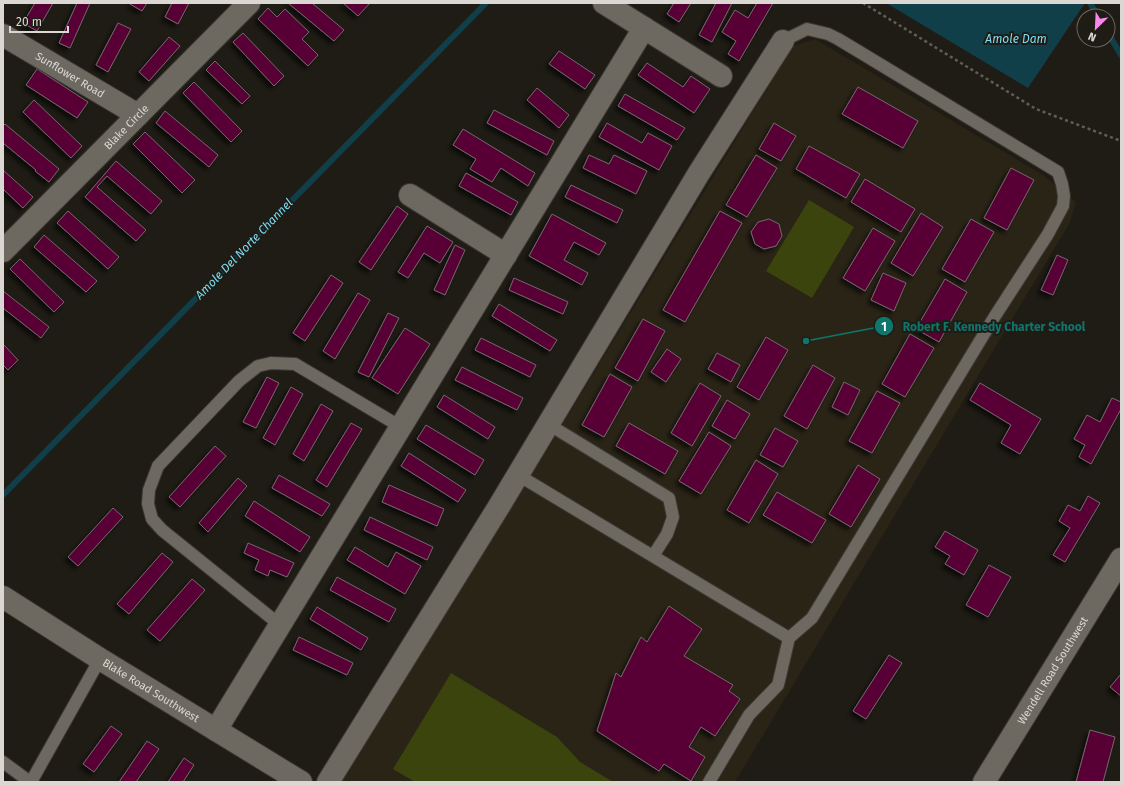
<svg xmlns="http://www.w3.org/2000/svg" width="1124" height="785" font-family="'Fira Sans',sans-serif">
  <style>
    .built { fill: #2a2417 }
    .green { fill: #3c440d }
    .water { fill: #113f49 }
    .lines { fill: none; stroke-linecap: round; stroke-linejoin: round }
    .stream { stroke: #113f49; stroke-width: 6 }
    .building { fill: #590034; stroke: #73686c; filter: url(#shadow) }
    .lane-casing { stroke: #3b3835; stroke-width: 14 }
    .street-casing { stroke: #3b3835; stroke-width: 24 }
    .secondary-casing { stroke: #3b3835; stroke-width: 24 }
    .path { stroke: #605d57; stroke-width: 2.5; stroke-dasharray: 3 3; stroke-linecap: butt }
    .lane { stroke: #6d6860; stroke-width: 12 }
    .street { stroke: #6d6860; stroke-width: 22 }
    .secondary { stroke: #6d6860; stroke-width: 22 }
    .labels { text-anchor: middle; stroke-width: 4; stroke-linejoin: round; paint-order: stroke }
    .street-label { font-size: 11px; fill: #dbd8d3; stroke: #1f1c15 }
    .water-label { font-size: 12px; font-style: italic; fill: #7fdef5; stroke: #1f1c15 }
    .leader { fill: none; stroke: #0f766e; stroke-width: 1.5 }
    .callout-dot { fill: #0f766e; stroke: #1f1c15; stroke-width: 1.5 }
    .mark-label { font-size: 12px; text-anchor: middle; font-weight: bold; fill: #fff }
    .callout-label { font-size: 12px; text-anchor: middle; font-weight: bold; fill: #0f766e; stroke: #1f1c15; stroke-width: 4; stroke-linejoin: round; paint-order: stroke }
  </style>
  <defs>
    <filter id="shadow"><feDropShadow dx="-3.5" dy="3.5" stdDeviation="2" flood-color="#0009"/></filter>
  </defs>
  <rect width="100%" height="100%" fill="#1f1c15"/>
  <path class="built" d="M 815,39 L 1043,175 L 1076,202 L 1069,224 L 735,782 L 341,782 L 542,458 L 793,46 Z"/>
  <path class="green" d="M 809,200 L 854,227 L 812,298 L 766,271 Z
    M 451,673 L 557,737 L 580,762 L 613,782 L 415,782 L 393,769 Z"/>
  <path class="water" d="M 886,3 L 1085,3 L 1028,88 Z"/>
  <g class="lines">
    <path class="stream" d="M 1090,3 L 1098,16
      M 1108,33 L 1121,55
      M 3,495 L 486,3"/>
  </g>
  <path class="building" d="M 35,3 L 53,3 L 37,31 L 23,23 Z
    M 77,3 L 90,3 L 70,48 L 59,43 Z
    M 131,3 L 147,3 L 142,11 L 130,4 Z
    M 172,3 L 189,3 L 178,24 L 165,17 Z
    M 288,3 L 312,3 L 344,30 L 334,41 Z
    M 343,3 L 370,3 L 358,16 Z
    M 674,3 L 691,3 L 679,22 L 667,14 Z
    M 716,3 L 732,3 L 712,42 L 699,35 Z
    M 757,3 L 773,3 L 739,61 L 728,54 L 736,41 L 722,32 L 735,10 L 748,18 Z
    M 268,8 L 277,17 L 285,9 L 309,32 L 302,39 L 318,55 L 308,66 L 258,19 Z
    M 118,23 L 131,29 L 108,72 L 96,65 Z
    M 243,33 L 284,76 L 274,86 L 233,42 Z
    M 169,37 L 180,46 L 149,81 L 139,72 Z
    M 559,51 L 595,75 L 585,89 L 549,64 Z
    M 215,61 L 250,96 L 242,104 L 206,70 Z
    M 647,63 L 683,87 L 691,76 L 710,89 L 694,113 L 638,75 Z
    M 37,69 L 88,102 L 77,118 L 26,85 Z
    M 194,82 L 242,131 L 231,142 L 183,93 Z
    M 858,87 L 918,121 L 903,148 L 842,114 Z
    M 537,88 L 569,115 L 559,128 L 527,100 Z
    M 625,94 L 685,128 L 677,140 L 618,106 Z
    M 34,100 L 82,146 L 71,158 L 23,112 Z
    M 494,110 L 554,141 L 547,155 L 487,123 Z
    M 165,111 L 218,155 L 209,167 L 156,123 Z
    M 607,123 L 642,143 L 648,133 L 672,146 L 659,170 L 599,137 Z
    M 774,123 L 796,136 L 781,161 L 759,149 Z
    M 5,124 L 59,169 L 49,182 L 35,171 L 36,170 L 3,143 L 3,126 Z
    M 463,129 L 535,173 L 528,186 L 501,168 L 492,182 L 470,169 L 476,159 L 453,145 Z
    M 145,132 L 195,180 L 182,193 L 133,144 Z
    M 809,146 L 860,174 L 846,198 L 796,169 Z
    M 589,155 L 609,164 L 614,155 L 647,171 L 636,194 L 583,168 Z
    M 756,155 L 777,168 L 747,217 L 726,205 Z
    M 116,161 L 162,201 L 151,214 L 107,176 L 97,187 L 146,230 L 136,241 L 85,197 Z
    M 1011,168 L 1034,180 L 1007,230 L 984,218 Z
    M 3,170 L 33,197 L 23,208 L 3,189 Z
    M 466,173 L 518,202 L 511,215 L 459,186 Z
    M 865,179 L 915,209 L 901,232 L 851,202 Z
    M 571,185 L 623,210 L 617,223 L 565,197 Z
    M 397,206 L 408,214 L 371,270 L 359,262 Z
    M 68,211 L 119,257 L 108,269 L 57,223 Z
    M 720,211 L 742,223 L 685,322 L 663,310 Z
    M 921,213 L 943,227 L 913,276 L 891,263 Z
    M 552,214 L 606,243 L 599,255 L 574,242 L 564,260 L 588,273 L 582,285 L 529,256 Z
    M 769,219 L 779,224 L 782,236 L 776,246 L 764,249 L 755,244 L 751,232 L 758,222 Z
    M 971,219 L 994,232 L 965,282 L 942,269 Z
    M 427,226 L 453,242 L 440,263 L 424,253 L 408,278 L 398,272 Z
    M 873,228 L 895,241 L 865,291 L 843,278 Z
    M 44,235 L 97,281 L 86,292 L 34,247 Z
    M 455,245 L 465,250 L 445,295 L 434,290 Z
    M 1057,255 L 1068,260 L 1053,295 L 1041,290 Z
    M 20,259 L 64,302 L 54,312 L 10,269 Z
    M 883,273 L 906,283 L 894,311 L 871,300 Z
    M 331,275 L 343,283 L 305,341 L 293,333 Z
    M 514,278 L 568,302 L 563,314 L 509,290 Z
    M 945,279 L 967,292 L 939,342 L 916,329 Z
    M 3,291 L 49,327 L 41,338 L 3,308 Z
    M 358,293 L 370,300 L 335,359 L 323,351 Z
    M 499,304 L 557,340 L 550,351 L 492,316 Z
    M 388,313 L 399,318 L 369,377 L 358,372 Z
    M 643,319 L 665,331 L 638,381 L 615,368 Z
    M 405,328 L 430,344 L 398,394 L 372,378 Z
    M 910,334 L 934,348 L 905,397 L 882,384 Z
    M 766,337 L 788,350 L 759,400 L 737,387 Z
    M 481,338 L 536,365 L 530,377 L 475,350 Z
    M 3,344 L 18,360 L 8,370 L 3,365 Z
    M 667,349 L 681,359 L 666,382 L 651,372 Z
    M 717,353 L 740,365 L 731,382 L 708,369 Z
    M 813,365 L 835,378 L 807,429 L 784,416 Z
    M 462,367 L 523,398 L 517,410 L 455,380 Z
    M 610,374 L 632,387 L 604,437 L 582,425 Z
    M 267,377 L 279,383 L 256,428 L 243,422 Z
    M 844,382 L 860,390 L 848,415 L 832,407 Z
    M 700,383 L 721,396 L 692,446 L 671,433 Z
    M 980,383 L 1041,419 L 1020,454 L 1001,443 L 1011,425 L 970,400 Z
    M 291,387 L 303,394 L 275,445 L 263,438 Z
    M 877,391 L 900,403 L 872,453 L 849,441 Z
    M 444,395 L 495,427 L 488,439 L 437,407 Z
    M 1112,398 L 1121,402 L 1121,409 L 1091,464 L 1079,457 L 1085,445 L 1074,439 L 1087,415 L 1100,422 Z
    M 727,400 L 750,414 L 735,439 L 712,426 Z
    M 321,404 L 333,411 L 304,461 L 293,454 Z
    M 351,423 L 362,429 L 327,487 L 316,480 Z
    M 629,423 L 678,451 L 665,474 L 616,446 Z
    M 426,425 L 484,460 L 475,475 L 417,439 Z
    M 775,428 L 798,441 L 783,467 L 760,455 Z
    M 709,432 L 731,446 L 701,494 L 679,481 Z
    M 215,446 L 226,456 L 180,507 L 169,497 Z
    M 409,453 L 466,490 L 458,502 L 401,466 Z
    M 756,460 L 778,474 L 749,523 L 727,510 Z
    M 858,465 L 880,479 L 851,527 L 829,514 Z
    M 279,475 L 330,504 L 322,516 L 272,488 Z
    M 238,478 L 247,486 L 208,532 L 199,523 Z
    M 389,485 L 444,509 L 437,526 L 382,502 Z
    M 777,492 L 826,520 L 812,543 L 763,515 Z
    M 1088,496 L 1100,503 L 1065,562 L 1053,555 L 1070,528 L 1059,521 L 1068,505 L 1080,511 Z
    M 254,501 L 310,537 L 300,552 L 245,516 Z
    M 113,508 L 123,517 L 78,566 L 68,557 Z
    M 370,517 L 433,547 L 427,560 L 364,530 Z
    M 945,531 L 978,550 L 964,575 L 945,564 L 950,556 L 935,547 Z
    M 248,543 L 294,563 L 287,577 L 270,570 L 268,576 L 255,570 L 259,560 L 244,553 Z
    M 355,547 L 388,567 L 396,552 L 421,566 L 405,594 L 347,560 Z
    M 162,553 L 173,562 L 129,614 L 117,604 Z
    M 989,565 L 1011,577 L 988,617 L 966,605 Z
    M 337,577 L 396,609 L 389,622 L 330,590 Z
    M 192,579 L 205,590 L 160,641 L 147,630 Z
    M 669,606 L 702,629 L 684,656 L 733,685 L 729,691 L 740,699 L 715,736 L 701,727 L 689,747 L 705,757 L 691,781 L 664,764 L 659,771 L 597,731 L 616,673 L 621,677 L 641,637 L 647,642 Z
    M 317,607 L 368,638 L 361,650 L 310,619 Z
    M 299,637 L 353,663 L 347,675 L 293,650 Z
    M 889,655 L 902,663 L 866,719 L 853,711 Z
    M 1121,674 L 1121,696 L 1110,687 Z
    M 111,726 L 122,734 L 94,772 L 83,764 Z
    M 1090,730 L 1115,737 L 1103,782 L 1076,782 Z
    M 147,741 L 159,749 L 136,782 L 119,782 Z
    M 184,758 L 194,765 L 183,782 L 168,782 Z"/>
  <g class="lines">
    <defs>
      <path id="lane" d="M 548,424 L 669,498 L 673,517 L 667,534 L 653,556
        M 518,475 L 789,638
        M 280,625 L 162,530 L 152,519 L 148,504 L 149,490 L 158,466 L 239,381 L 258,366 L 271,363 L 295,364 L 401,427
        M 3,762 L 30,782
        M 31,782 L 100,659
        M 709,782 L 749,715 L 778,685 L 789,638 L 812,618 L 995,316 L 1048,234 L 1063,206 L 1064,196 L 1062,184 L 1058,172 L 858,51 L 838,39 L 828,34 L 807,29 L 783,41"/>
      <g id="street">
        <path d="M 604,3 L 721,76"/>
        <path id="s1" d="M 3,35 L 138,115"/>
        <path d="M 410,195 L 506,255"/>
        <path id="s2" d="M 3,251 L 249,3"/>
        <path d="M 216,730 L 644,28"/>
        <path d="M 328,782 L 498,508 L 699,173 L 783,41"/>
        <path id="s3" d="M 984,782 L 1121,559"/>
      </g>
      <g id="secondary">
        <path id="s4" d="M 3,597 L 100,659 L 301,782"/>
      </g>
    </defs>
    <use href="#lane" class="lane-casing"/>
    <use href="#street" class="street-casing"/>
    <use href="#secondary" class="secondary-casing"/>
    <path class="path" d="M 863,3 L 1036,109 L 1121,141"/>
    <use href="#lane" class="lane"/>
    <use href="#street" class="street"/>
    <use href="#secondary" class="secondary"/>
  </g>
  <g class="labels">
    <g class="street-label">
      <text dy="4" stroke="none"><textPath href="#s1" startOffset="78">Sunflower Road</textPath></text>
      <text dy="4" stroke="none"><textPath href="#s2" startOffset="175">Blake Circle</textPath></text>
      <text dy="4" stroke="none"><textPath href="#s3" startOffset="131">Wendell Road Southwest</textPath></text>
      <text dy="4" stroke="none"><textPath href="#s4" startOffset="175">Blake Road Southwest</textPath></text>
    </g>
    <g class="water-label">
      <text x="1016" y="43">Amole Dam</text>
      <text transform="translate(244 249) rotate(-46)" y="4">Amole Del Norte Channel</text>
    </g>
  </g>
  <path class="leader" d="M806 341L884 326"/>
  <g class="callout-dot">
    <circle cx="806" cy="341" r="4"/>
    <circle cx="884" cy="326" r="10"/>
  </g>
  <g class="mark-label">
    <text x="884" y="331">1</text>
  </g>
  <g class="callout-label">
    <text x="994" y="331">Robert F. Kennedy Charter School</text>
  </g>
  <rect width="1124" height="785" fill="none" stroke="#dbd8d3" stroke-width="8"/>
  <g transform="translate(1096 28) rotate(204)"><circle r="19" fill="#1f1c15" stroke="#6a6761"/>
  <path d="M0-3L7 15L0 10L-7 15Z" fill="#f788eb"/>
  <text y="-6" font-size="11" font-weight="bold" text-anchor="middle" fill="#dbd8d3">N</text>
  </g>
  <path d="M10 26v6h58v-6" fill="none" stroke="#dbd8d3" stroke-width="2"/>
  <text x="16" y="26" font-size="12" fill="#dbd8d3" stroke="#1f1c15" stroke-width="3" paint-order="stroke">20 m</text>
</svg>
